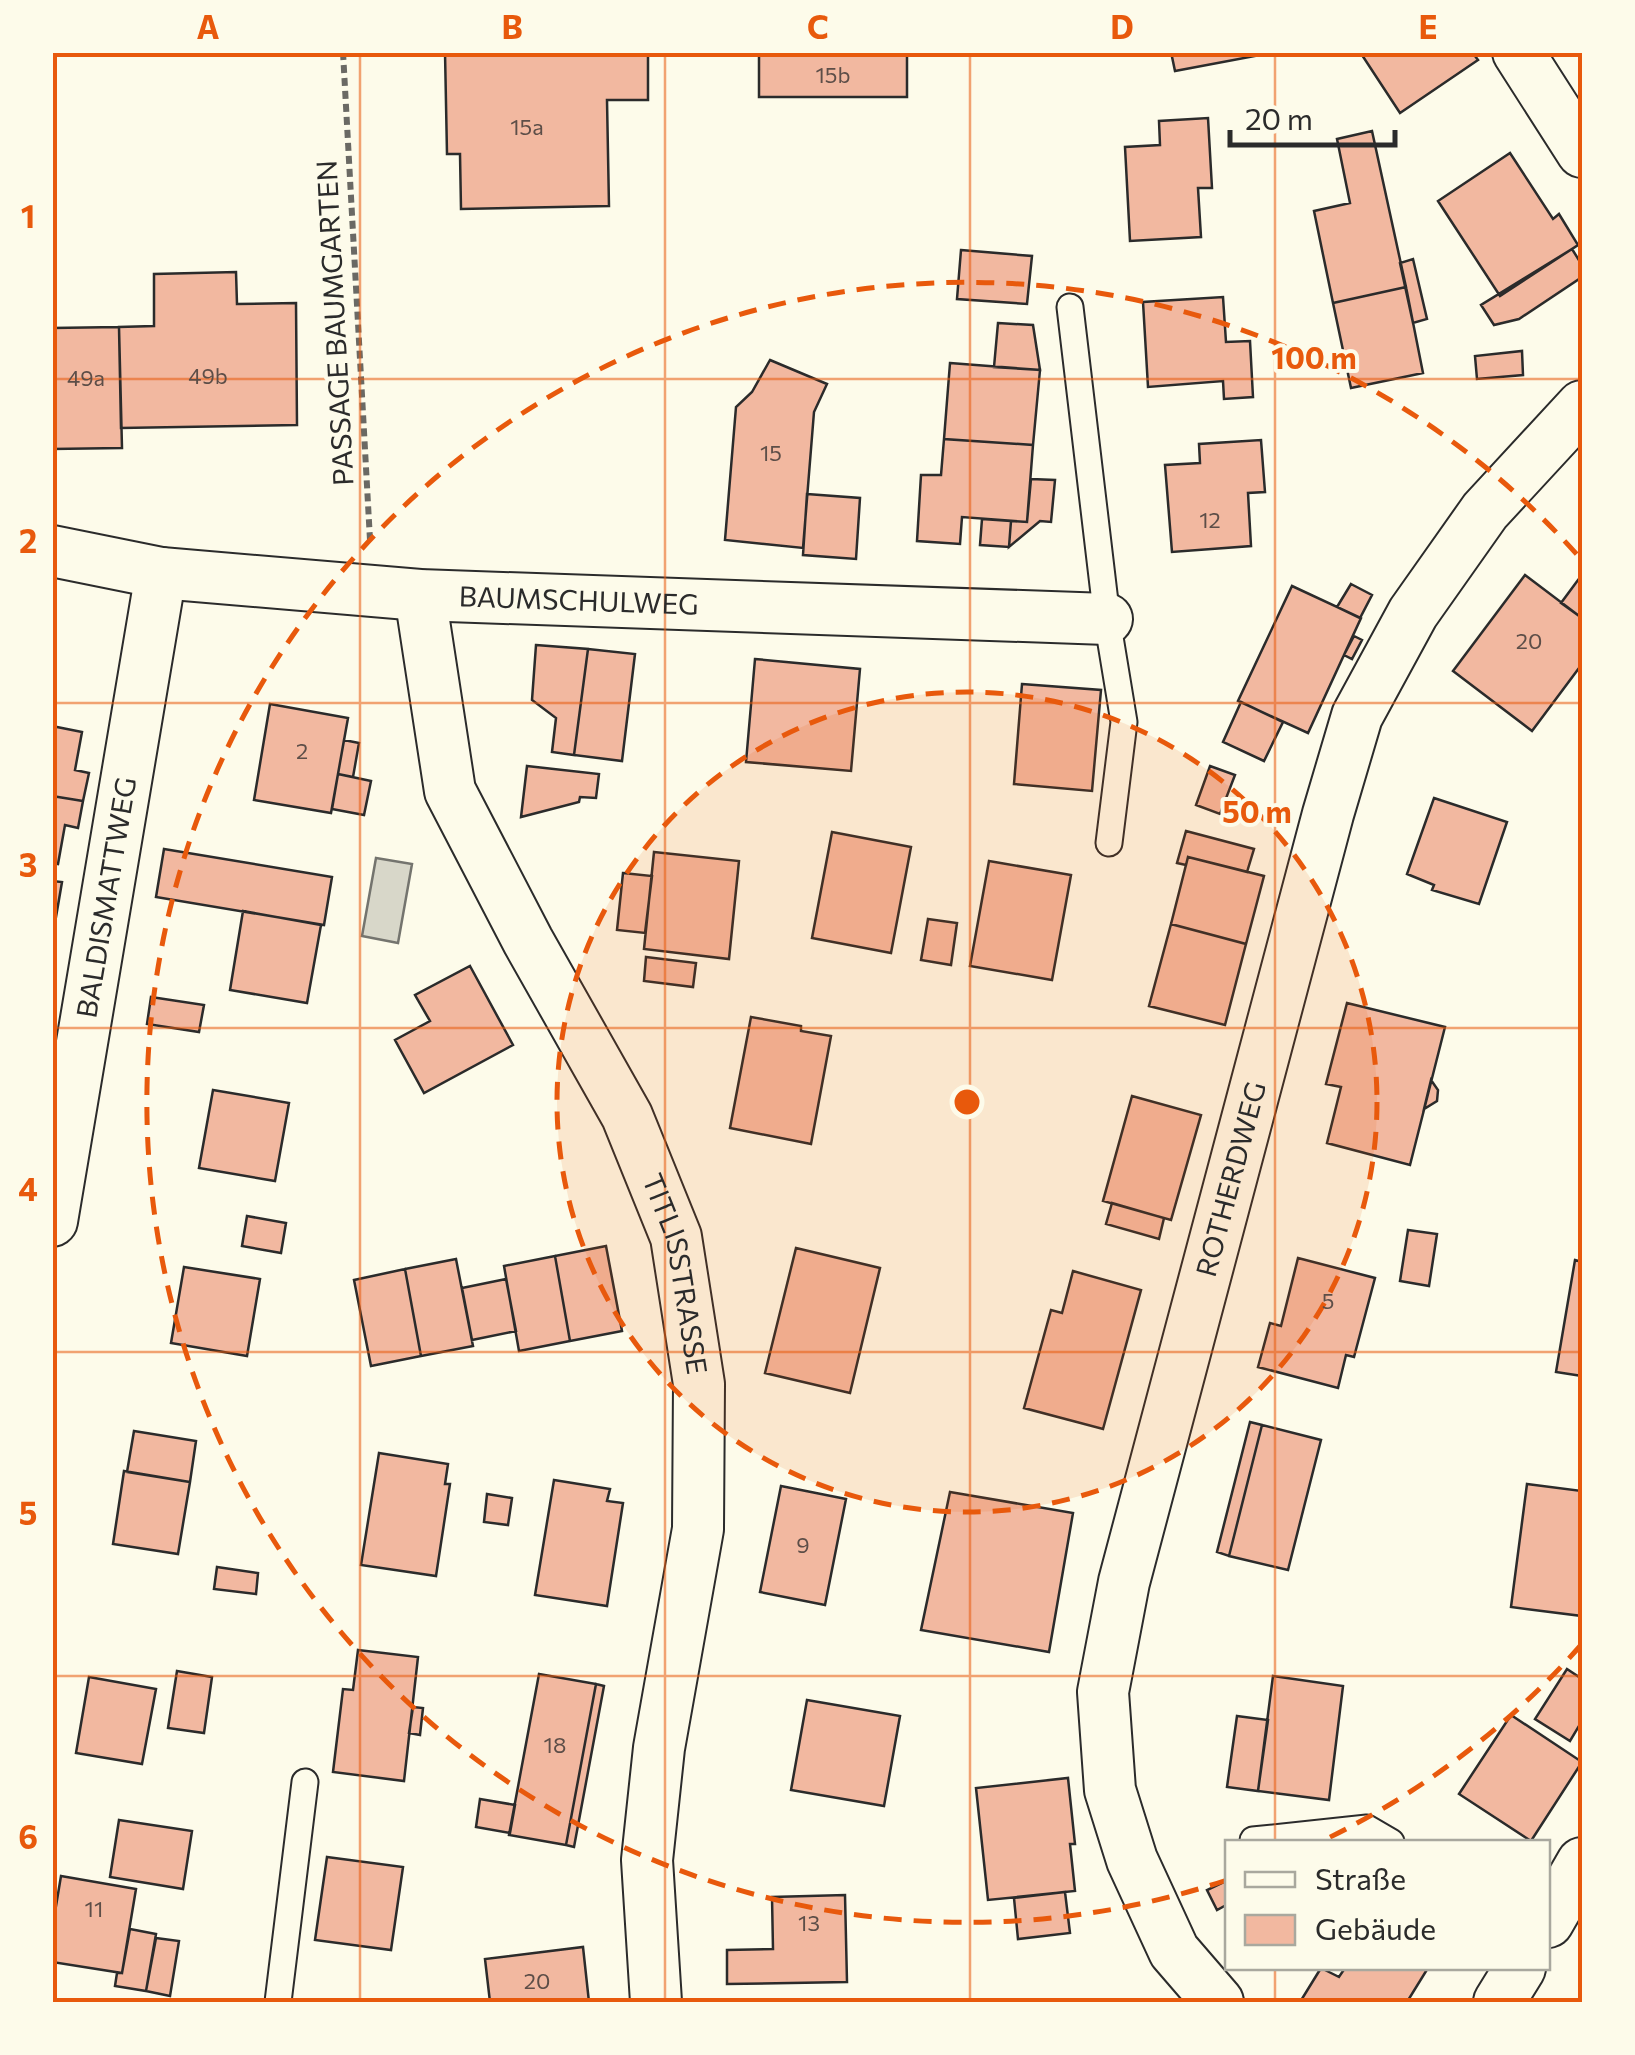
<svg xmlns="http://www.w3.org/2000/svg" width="1635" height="2055" font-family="Commissioner,sans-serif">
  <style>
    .water { fill: #d8d7c9; stroke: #74746e; stroke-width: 2.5 }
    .building { fill: #f2b8a0; stroke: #2b2b2b; stroke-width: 2.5 }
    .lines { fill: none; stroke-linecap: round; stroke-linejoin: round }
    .lane-casing { stroke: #2b2b2b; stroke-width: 29 }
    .street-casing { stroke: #2b2b2b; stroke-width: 54 }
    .path { stroke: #6a6964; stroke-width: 6; stroke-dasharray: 8 5; stroke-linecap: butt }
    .lane { stroke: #fdfbea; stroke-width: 25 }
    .street { stroke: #fdfbea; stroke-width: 50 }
    .grid { fill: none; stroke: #e8590c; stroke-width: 2.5; stroke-opacity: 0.55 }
    .ring { fill: none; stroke: #e8590c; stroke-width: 5; stroke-dasharray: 18 12 }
    .labels { text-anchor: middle; stroke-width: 8; stroke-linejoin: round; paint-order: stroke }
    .number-label { font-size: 22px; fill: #5d4e48 }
    .street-label { font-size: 28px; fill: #2b2b2b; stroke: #fdfbea }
    .centre { fill: #e8590c; stroke: #fdfbea; stroke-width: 5 }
    .ring-label { font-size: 30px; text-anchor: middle; font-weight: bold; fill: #e8590c; stroke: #fdfbea; stroke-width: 8; stroke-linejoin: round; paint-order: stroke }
    .neatline { fill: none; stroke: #e8590c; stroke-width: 4 }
    .grid-label { font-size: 32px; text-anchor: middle; font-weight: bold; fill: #e8590c }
  </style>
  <rect width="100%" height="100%" fill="#fdfbea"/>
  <path class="water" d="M 376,858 L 412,864 L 398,943 L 362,936 Z"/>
  <path class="building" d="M 445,52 L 648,52 L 648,100 L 607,100 L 609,206 L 461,209 L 460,154 L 447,154 Z
    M 759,52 L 907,52 L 907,97 L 759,97 Z
    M 1171,52 L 1271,52 L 1271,53 L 1175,71 Z
    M 1360,52 L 1472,52 L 1478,60 L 1400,113 Z
    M 1208,118 L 1212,188 L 1198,188 L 1201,237 L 1130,241 L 1125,147 L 1160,145 L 1159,121 Z
    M 1372,131 L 1406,287 L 1333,303 L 1314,211 L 1350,203 L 1337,139 Z
    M 1510,153 L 1553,219 L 1559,214 L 1578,245 L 1500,296 L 1438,201 Z
    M 1572,249 L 1582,265 L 1582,277 L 1519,319 L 1494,325 L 1481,305 Z
    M 961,250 L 1032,256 L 1027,304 L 957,299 Z
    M 1413,259 L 1427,319 L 1413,323 L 1400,263 Z
    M 236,272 L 237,304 L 296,303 L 297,425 L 121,428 L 119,327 L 154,326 L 154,274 Z
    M 1406,287 L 1423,373 L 1351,388 L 1333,303 Z
    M 1223,297 L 1226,342 L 1250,341 L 1253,397 L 1224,399 L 1223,381 L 1148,387 L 1143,302 Z
    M 998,323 L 1033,325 L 1040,370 L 994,367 Z
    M 119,327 L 122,448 L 52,449 L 52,328 Z
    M 1522,351 L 1523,375 L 1477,379 L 1475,356 Z
    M 770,360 L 827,384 L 814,412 L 803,548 L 725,540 L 736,407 L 752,392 Z
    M 950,363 L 1040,370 L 1033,445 L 944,439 Z
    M 944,439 L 1033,445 L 1027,522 L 962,517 L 960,544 L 917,541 L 921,475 L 941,475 Z
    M 1261,440 L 1265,492 L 1248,493 L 1251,546 L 1172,552 L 1165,465 L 1200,463 L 1199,444 Z
    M 1031,479 L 1055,480 L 1051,522 L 1040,521 L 1009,547 L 1011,521 L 1027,522 Z
    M 807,494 L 860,498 L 856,559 L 803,555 Z
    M 982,519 L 1011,521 L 1009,547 L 980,545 Z
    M 1525,575 L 1582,618 L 1582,664 L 1532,731 L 1453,671 Z
    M 1578,580 L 1582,583 L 1582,618 L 1561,603 Z
    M 1351,584 L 1372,595 L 1360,618 L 1337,607 Z
    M 1292,586 L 1361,618 L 1308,733 L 1238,701 Z
    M 1354,636 L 1362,640 L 1352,659 L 1344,655 Z
    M 536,645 L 588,649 L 574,755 L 552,752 L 556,718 L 532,700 Z
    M 588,649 L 635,654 L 622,761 L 574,755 Z
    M 755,659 L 860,669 L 851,771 L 746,762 Z
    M 1022,684 L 1101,690 L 1092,791 L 1014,784 Z
    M 1241,702 L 1283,722 L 1264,761 L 1223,742 Z
    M 270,704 L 348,718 L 331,813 L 254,800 Z
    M 52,726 L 82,732 L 75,770 L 89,773 L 83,801 L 52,796 Z
    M 344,740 L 359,743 L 353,777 L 338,774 Z
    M 527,766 L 599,774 L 596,798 L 580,797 L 579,802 L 521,817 Z
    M 1210,766 L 1235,775 L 1220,814 L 1196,805 Z
    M 338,774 L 371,781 L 364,815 L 332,809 Z
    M 52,796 L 83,801 L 78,828 L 65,825 L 58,864 L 52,863 Z
    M 1434,798 L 1507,822 L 1479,904 L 1432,890 L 1434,885 L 1407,874 Z
    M 1186,831 L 1254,849 L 1247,872 L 1188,857 L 1186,865 L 1177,863 Z
    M 832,832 L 911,847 L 891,953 L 812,938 Z
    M 164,849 L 332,877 L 324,925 L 156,897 Z
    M 654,852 L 739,861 L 729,959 L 644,949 Z
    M 1188,857 L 1264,876 L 1246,944 L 1171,924 Z
    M 989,861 L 1071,875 L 1052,980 L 970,966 Z
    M 623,873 L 652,876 L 645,933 L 617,930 Z
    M 52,881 L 62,882 L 56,917 L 52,917 Z
    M 243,911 L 321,925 L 307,1003 L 230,990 Z
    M 928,919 L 957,923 L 951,965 L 921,960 Z
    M 1171,924 L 1246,944 L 1225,1025 L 1149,1006 Z
    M 646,957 L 696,963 L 693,987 L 644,981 Z
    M 470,966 L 513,1045 L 424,1093 L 395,1040 L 430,1021 L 415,995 Z
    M 151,997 L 204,1005 L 199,1032 L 147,1024 Z
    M 1347,1003 L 1445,1027 L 1410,1165 L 1327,1143 L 1341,1087 L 1326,1084 Z
    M 751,1017 L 801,1026 L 801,1031 L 831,1036 L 811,1144 L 730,1128 Z
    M 1431,1080 L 1438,1090 L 1437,1101 L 1424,1109 Z
    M 213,1090 L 289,1103 L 275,1181 L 199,1168 Z
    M 1132,1096 L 1201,1115 L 1171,1220 L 1103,1201 Z
    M 1112,1203 L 1164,1218 L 1159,1239 L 1106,1224 Z
    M 247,1216 L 286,1223 L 281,1253 L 242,1246 Z
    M 1408,1230 L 1437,1234 L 1429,1286 L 1400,1281 Z
    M 606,1246 L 622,1331 L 570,1341 L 555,1256 Z
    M 796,1248 L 880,1268 L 850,1393 L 765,1373 Z
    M 555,1256 L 570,1341 L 519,1351 L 504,1266 Z
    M 1298,1258 L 1375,1278 L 1354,1357 L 1346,1355 L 1338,1388 L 1258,1367 L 1270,1323 L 1281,1326 Z
    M 456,1259 L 473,1346 L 421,1356 L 405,1269 Z
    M 1575,1260 L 1582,1262 L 1582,1376 L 1556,1372 Z
    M 184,1267 L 260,1279 L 247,1356 L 171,1343 Z
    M 405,1269 L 421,1356 L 371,1366 L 354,1280 Z
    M 1073,1271 L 1141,1290 L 1103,1429 L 1024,1408 L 1051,1310 L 1062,1313 Z
    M 506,1279 L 516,1331 L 472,1340 L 462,1288 Z
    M 1250,1422 L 1262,1425 L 1229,1556 L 1217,1552 Z
    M 1262,1425 L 1321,1440 L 1288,1570 L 1229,1556 Z
    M 134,1431 L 196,1441 L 190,1482 L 127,1472 Z
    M 379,1453 L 448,1464 L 445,1484 L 450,1484 L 436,1576 L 361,1565 Z
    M 124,1471 L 190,1482 L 178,1554 L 113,1544 Z
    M 554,1480 L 610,1489 L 607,1501 L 623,1503 L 607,1606 L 535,1595 Z
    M 1527,1484 L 1582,1491 L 1582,1616 L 1511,1607 Z
    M 781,1486 L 846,1499 L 825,1605 L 760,1592 Z
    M 950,1492 L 1073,1513 L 1049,1652 L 921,1630 Z
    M 487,1494 L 512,1498 L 508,1525 L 484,1522 Z
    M 217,1567 L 258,1573 L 256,1594 L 214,1589 Z
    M 358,1650 L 418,1657 L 404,1781 L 333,1772 L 343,1689 L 353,1690 Z
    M 1567,1669 L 1582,1679 L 1582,1721 L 1570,1741 L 1535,1719 Z
    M 177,1671 L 212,1677 L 204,1733 L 168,1728 Z
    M 539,1674 L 596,1684 L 566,1845 L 509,1835 Z
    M 1273,1676 L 1343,1686 L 1329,1800 L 1258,1791 Z
    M 89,1677 L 156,1689 L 142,1764 L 76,1753 Z
    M 596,1684 L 604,1686 L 574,1847 L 566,1845 Z
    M 807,1700 L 900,1716 L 884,1806 L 791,1790 Z
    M 413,1707 L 423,1708 L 420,1735 L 409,1733 Z
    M 1511,1715 L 1582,1762 L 1531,1841 L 1459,1794 Z
    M 1237,1716 L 1268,1720 L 1258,1791 L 1227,1787 Z
    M 1068,1778 L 1075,1844 L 1070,1844 L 1075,1891 L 988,1900 L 976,1788 Z
    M 480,1799 L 515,1805 L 510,1833 L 476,1827 Z
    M 119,1820 L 192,1831 L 183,1889 L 110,1877 Z
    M 327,1857 L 403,1867 L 391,1950 L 315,1940 Z
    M 61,1876 L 136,1889 L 122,1973 L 52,1962 L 52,1930 Z
    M 1228,1880 L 1228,1904 L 1217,1910 L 1207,1890 Z
    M 1065,1892 L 1070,1933 L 1018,1939 L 1014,1898 Z
    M 845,1895 L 847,1982 L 727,1984 L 727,1950 L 773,1949 L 772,1897 Z
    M 130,1929 L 156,1934 L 146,1991 L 115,1986 L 117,1973 L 122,1973 Z
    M 156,1938 L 179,1941 L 170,1996 L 146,1991 Z
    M 583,1947 L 589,2002 L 490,2002 L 485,1959 Z
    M 1321,1968 L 1339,1977 L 1345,1968 L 1428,1968 L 1407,2002 L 1300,2002 Z"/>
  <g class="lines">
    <defs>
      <path id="lane" d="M 1070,307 L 1107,619 L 1124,722 L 1109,843
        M 1253,1840 L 1367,1828 L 1391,1842
        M 278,2002 L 305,1782"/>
      <g id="street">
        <path d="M 1518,52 L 1582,152"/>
        <path id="s1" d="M 52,551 L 161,573 L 420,595 L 1107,619"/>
        <path id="s2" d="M 420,595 L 450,791 L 528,941 L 627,1116 L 676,1237 L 699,1384 L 698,1529 L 659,1748 L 647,1860 L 656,2002"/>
        <path id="s3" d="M 52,1221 L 161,573"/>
        <path d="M 1548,1922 L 1582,1863"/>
        <path id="s4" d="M 1218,2002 L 1174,1951 L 1132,1860 L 1110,1790 L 1103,1692 L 1124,1582 L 1328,814 L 1357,716 L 1413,613 L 1485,511 L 1582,406"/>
        <path d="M 1499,2002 L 1520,1968"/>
      </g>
    </defs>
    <use href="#lane" class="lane-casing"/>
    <use href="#street" class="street-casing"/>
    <path class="path" d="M 343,52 L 370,540"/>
    <use href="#lane" class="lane"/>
    <use href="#street" class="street"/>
  </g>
  <path class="grid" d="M 360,52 L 360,2002M 665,52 L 665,2002M 970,52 L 970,2002M 1275,52 L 1275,1842M 52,379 L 1582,379M 52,703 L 1582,703M 52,1028 L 1582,1028M 52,1352 L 1582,1352M 52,1676 L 1582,1676M 1275,1968 L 1275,2002"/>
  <circle cx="967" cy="1102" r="410" fill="#e8590c" fill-opacity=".12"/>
  <g class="ring">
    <circle cx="967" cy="1102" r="410"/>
    <path d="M1581 1645A820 820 0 0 1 1320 1842M1227 1880A820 820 0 1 1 1581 559"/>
  </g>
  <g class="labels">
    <g class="number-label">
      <text x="833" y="83">15b</text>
      <text x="527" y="135">15a</text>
      <text x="208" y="384">49b</text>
      <text x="86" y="386">49a</text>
      <text x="771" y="461">15</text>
      <text x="1210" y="528">12</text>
      <text x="1529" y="649">20</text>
      <text x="302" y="759">2</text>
      <text x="1328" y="1309">5</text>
      <text x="803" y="1553">9</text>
      <text x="555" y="1753">18</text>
      <text x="94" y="1917">11</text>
      <text x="809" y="1931">13</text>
      <text x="537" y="1989">20</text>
    </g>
    <g class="street-label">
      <text transform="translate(335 323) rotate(-93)" y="10">PASSAGE BAUMGARTEN</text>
      <text dy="10" stroke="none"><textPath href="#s1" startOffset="530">BAUMSCHULWEG</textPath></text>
      <text dy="10" stroke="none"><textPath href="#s3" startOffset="328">BALDISMATTWEG</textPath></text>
      <text dy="10" stroke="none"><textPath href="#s4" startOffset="868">ROTHERDWEG</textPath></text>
      <text dy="10" stroke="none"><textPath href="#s2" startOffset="735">TITLISSTRASSE</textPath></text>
    </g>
  </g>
  <circle cx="967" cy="1102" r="15" class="centre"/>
  <g class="ring-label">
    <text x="1314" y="369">100 m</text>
    <text x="1257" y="823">50 m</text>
  </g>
  <rect width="1635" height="2055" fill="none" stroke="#fdfbea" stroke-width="110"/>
  <rect x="1225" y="1840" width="325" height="130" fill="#fdfbea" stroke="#a9a89e" stroke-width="2.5"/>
  <rect x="1245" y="1872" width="50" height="15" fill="#fdfbea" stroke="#a9a89e" stroke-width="2.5"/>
  <text x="1315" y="1890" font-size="30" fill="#2b2b2b">Straße</text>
  <rect x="1245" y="1915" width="50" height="30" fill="#f2b8a0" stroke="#a9a89e" stroke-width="2.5"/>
  <text x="1315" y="1940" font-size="30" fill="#2b2b2b">Gebäude</text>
  <path d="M1230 130v15h165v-15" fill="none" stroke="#2b2b2b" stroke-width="5"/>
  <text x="1245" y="130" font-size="30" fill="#2b2b2b" stroke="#fdfbea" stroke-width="8" paint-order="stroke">20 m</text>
  <rect x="55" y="55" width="1525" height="1945" class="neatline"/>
  <g class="grid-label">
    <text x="208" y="39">A</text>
    <text x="512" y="39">B</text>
    <text x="818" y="39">C</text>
    <text x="1122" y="39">D</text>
    <text x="1428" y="39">E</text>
    <text x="28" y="228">1</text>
    <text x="28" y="553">2</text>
    <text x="28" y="877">3</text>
    <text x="28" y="1201">4</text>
    <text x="28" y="1525">5</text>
    <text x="28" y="1849">6</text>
  </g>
</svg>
